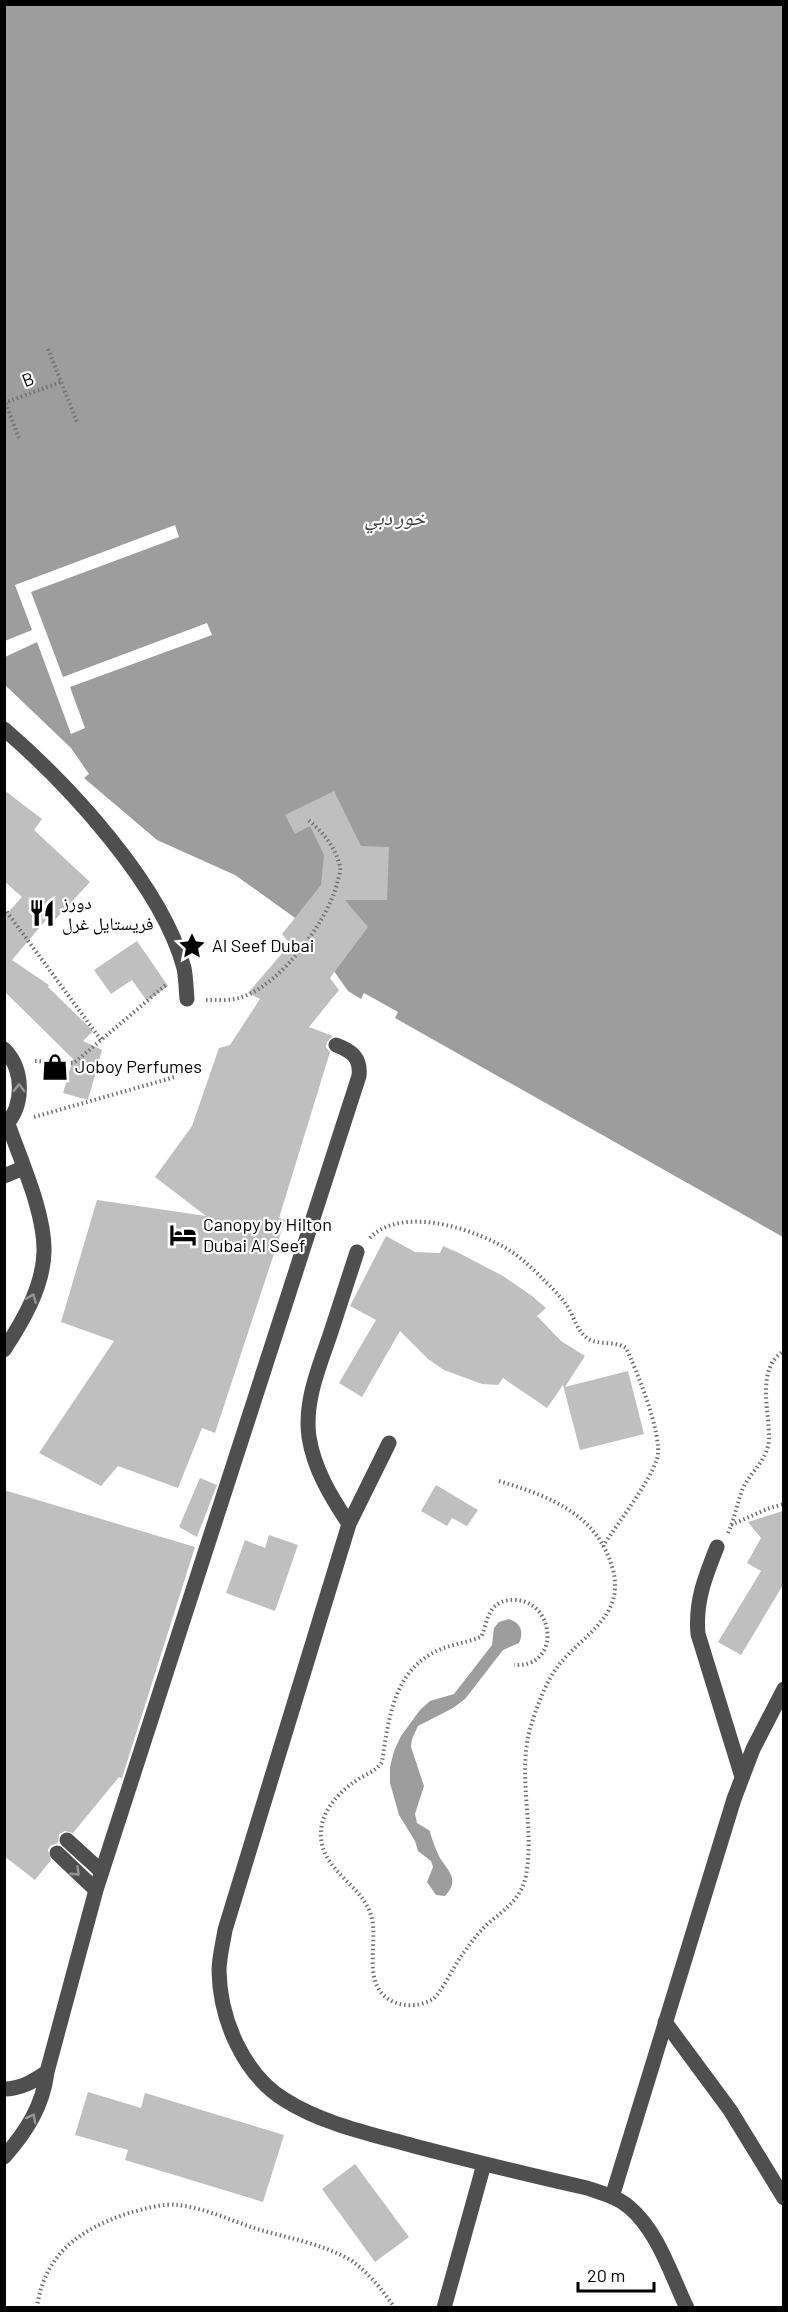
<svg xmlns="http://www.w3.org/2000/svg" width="788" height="2312" font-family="Barlow,'Noto Naskh Arabic',sans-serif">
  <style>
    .water { fill: #9d9d9d }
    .pier { fill: #fff }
    .building { fill: #bfbfbf }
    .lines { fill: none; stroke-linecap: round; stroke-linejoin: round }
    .path { stroke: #717171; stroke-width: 4; stroke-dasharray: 1.5 3; stroke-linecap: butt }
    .minor { stroke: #4f4f4f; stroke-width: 15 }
    .oneway { stroke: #959595 }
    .labels { text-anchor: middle; stroke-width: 4.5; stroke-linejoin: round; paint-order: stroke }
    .street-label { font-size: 18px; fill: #000; stroke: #fff }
    .poi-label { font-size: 18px; fill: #000; stroke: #fff; text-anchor: start }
    .water-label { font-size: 20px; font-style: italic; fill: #3e3e3e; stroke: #fff }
  </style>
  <rect width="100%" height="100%" fill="#fff"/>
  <path class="water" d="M 4,5 L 783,5 L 783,1237 L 395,1018 L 398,1012 L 364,993 L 361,999 L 348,991 L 298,920 L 235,875 L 157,840 L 84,778 L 89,774 L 71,748 L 5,685 Z
    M 509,1619 C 521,1623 524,1632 519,1643 L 503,1650 L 465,1699 L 453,1708 L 418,1726 L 412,1739 L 411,1747 L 424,1786 L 415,1814 L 417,1823 L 430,1831 C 431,1838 437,1852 440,1858 C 449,1872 460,1880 445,1896 L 436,1895 L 427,1882 L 433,1867 L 431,1861 L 418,1851 L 415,1841 L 399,1815 L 390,1783 L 390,1767 L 394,1751 L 401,1736 L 420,1710 L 430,1701 L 454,1694 L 492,1645 L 494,1628 L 499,1622 Z"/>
  <path class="pier" d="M 175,525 L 179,537 L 31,592 L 63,677 L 207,623 L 212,635 L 70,687 L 85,728 L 71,734 L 37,642 L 5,657 L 5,641 L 32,630 L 15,585 Z"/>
  <path class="building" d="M 4,790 L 42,819 L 34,830 L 90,882 L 51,924 L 46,920 L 12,960 L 49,985 L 48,987 L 93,1031 L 83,1041 L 102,1050 L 88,1100 L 63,1093 L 73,1059 L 4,991 L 4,917 L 22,897 L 4,881 Z
    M 334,791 L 361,846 L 389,847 L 387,900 L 345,900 L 368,927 L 330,978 L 339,990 L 309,1027 L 333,1036 L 327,1042 L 326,1047 L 330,1052 L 279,1218 L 285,1220 L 215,1433 L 202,1428 L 178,1488 L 118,1466 L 101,1486 L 39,1453 L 114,1341 L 61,1322 L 97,1200 L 206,1216 L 155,1177 L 192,1126 L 219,1048 L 230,1045 L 260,999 L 248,993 L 290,944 L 282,934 L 321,885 L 324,855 L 310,826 L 295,834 L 285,815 Z
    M 137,941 L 168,986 L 147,1001 L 132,980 L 111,994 L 94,970 Z
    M 386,1236 L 415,1252 L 440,1253 L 443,1246 L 457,1252 L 503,1276 L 532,1296 L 546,1308 L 537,1316 L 561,1341 L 585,1356 L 565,1387 L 628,1371 L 644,1434 L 580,1450 L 563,1385 L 547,1408 L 503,1378 L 498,1385 L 482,1384 L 444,1370 L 428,1359 L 400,1331 L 362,1397 L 339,1383 L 376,1320 L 350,1306 Z
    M 200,1478 L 217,1485 L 197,1537 L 179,1527 Z
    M 436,1485 L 478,1510 L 467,1526 L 452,1518 L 447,1526 L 421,1511 Z
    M 4,1490 L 195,1547 L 122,1778 L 119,1777 L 73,1833 L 65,1831 L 59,1834 L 58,1843 L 50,1846 L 48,1850 L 51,1860 L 35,1880 L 4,1856 Z
    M 783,1511 L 783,1585 L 741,1655 L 718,1642 L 761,1571 L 747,1563 L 761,1538 L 748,1522 Z
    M 269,1535 L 298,1545 L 275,1611 L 226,1593 L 245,1540 L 265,1548 Z
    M 88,2092 L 141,2108 L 145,2093 L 284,2135 L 263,2202 L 125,2160 L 128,2150 L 75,2135 Z
    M 355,2164 L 409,2237 L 375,2262 L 322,2189 Z"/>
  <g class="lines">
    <path class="path" d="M 48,349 L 77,422
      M 4,399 L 19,438
      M 4,403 L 61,382
      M 4,908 L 101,1040
      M 206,1000 C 218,1000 231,1001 242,997 C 280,985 327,922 337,884 C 338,879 341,872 340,867 C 336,847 322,831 307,819
      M 35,1061 L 74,1063 L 167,984
      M 34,1117 L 175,1077
      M 370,1238 C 402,1204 479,1230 512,1252 C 524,1260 536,1272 546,1282 C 553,1289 560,1296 565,1303 C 573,1313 576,1330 587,1338 C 598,1346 614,1340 626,1348 C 636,1369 664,1437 657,1459 C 649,1483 618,1523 603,1546
      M 499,1481 C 549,1496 598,1514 613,1570 C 625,1617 582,1635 558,1666 C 545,1683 536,1709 530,1729 C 517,1777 535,1828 526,1875 C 522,1897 507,1908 491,1921 C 479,1931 469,1945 460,1958 C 453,1968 441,1993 433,1999 C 420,2007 400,2008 387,1998 C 362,1980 379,1939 371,1915 C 361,1884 324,1872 321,1838 C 319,1814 336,1795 354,1782 C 363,1775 376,1772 382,1762 C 389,1718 393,1669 441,1649 C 454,1644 468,1642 481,1637 C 486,1627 486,1616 494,1607 C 498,1603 505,1600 511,1600 C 555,1597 563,1668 514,1665
      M 731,1525 L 767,1509 L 784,1504
      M 728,1533 C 735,1518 737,1503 743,1488 C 751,1471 768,1460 769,1439 C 770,1413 755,1368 784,1351
      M 37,2308 C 44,2254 80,2229 129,2213 C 143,2209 164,2203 178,2205 C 205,2208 232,2221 257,2229 C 288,2238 324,2244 352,2261 C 369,2273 383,2291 395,2308"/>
    <path class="minor" d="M 4,729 C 68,784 162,885 184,968 C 186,978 186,989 187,999
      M 4,1049 C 24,1069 25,1106 4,1127
      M 4,1176 L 23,1168
      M 4,1350 C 23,1321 43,1287 44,1252 C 45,1213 21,1161 8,1124
      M 389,1443 L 349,1524 L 225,1930 C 223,1943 219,1958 219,1971 C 220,2019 243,2074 285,2100 C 323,2124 371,2134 414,2146 C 472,2161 529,2175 587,2188 C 602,2193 617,2197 629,2207 C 658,2231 671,2275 687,2308
      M 349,1524 C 331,1497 314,1469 309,1437 C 304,1402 319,1367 330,1335 C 339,1307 348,1280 357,1252
      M 717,1547 C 705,1577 695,1602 698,1634 L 742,1777
      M 67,1840 L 102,1872
      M 57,1853 L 96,1890
      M 665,2022 L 730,2110 L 784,2198
      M 4,2089 C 21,2089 34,2081 47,2072
      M 4,2157 C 26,2132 43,2106 47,2072 L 96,1890 L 359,1076 C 361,1058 352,1051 336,1045
      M 612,2197 L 734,1799 L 753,1749 L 784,1689
      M 444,2308 L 484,2164"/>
  </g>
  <defs><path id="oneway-chevron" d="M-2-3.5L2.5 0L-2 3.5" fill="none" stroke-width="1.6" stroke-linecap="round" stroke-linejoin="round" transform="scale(1.5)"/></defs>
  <g class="oneway">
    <use href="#oneway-chevron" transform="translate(19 1088) rotate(-90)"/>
    <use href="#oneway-chevron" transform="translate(32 1298) rotate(-68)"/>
    <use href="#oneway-chevron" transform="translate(76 1872) rotate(43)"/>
    <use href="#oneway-chevron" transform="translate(32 2118) rotate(-61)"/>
  </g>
  <defs>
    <symbol id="restaurant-bare" viewBox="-9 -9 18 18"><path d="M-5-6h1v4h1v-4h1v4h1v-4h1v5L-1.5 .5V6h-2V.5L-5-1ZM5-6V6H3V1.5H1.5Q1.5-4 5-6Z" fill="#000" stroke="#fff" stroke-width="2.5" paint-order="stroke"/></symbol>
    <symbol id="sight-bare" viewBox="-9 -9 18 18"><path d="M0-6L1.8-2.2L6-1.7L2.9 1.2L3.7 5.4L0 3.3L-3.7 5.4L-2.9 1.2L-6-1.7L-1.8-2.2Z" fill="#000" stroke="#fff" stroke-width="2.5" paint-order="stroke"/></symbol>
    <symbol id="shop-bare" viewBox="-9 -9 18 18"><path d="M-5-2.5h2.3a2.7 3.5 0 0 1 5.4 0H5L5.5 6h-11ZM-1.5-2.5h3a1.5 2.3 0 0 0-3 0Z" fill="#000" stroke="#fff" stroke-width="2.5" paint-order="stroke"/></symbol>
    <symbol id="hotel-bare" viewBox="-9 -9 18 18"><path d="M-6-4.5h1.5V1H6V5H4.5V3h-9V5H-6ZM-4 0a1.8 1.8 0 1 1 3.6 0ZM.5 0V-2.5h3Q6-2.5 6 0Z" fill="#000" stroke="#fff" stroke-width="2.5" paint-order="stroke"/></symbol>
  </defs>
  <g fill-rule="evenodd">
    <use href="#restaurant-bare" x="23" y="894" width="38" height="38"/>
    <use href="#sight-bare" x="173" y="927" width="38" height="38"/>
    <use href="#shop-bare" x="36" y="1048" width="38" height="38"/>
    <use href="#hotel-bare" x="164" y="1216" width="38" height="38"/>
  </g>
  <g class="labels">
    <g class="street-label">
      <text transform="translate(28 380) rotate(-21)" y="6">B</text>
    </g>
    <g class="poi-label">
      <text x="62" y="909">دورز<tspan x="62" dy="21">فريستايل غرل</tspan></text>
      <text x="212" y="952">Al Seef Dubai</text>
      <text x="75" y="1073">Joboy Perfumes</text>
      <text x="203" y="1231">Canopy by Hilton<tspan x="203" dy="21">Dubai Al Seef</tspan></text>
    </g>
    <g class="water-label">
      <text x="395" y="525">خور دبي</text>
    </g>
  </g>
  <rect width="788" height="2312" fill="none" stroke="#000000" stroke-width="12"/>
  <path d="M578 2282v9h76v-9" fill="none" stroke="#000000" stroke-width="3"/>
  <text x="587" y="2282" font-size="18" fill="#000000" stroke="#ffffff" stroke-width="4.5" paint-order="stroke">20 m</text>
</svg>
